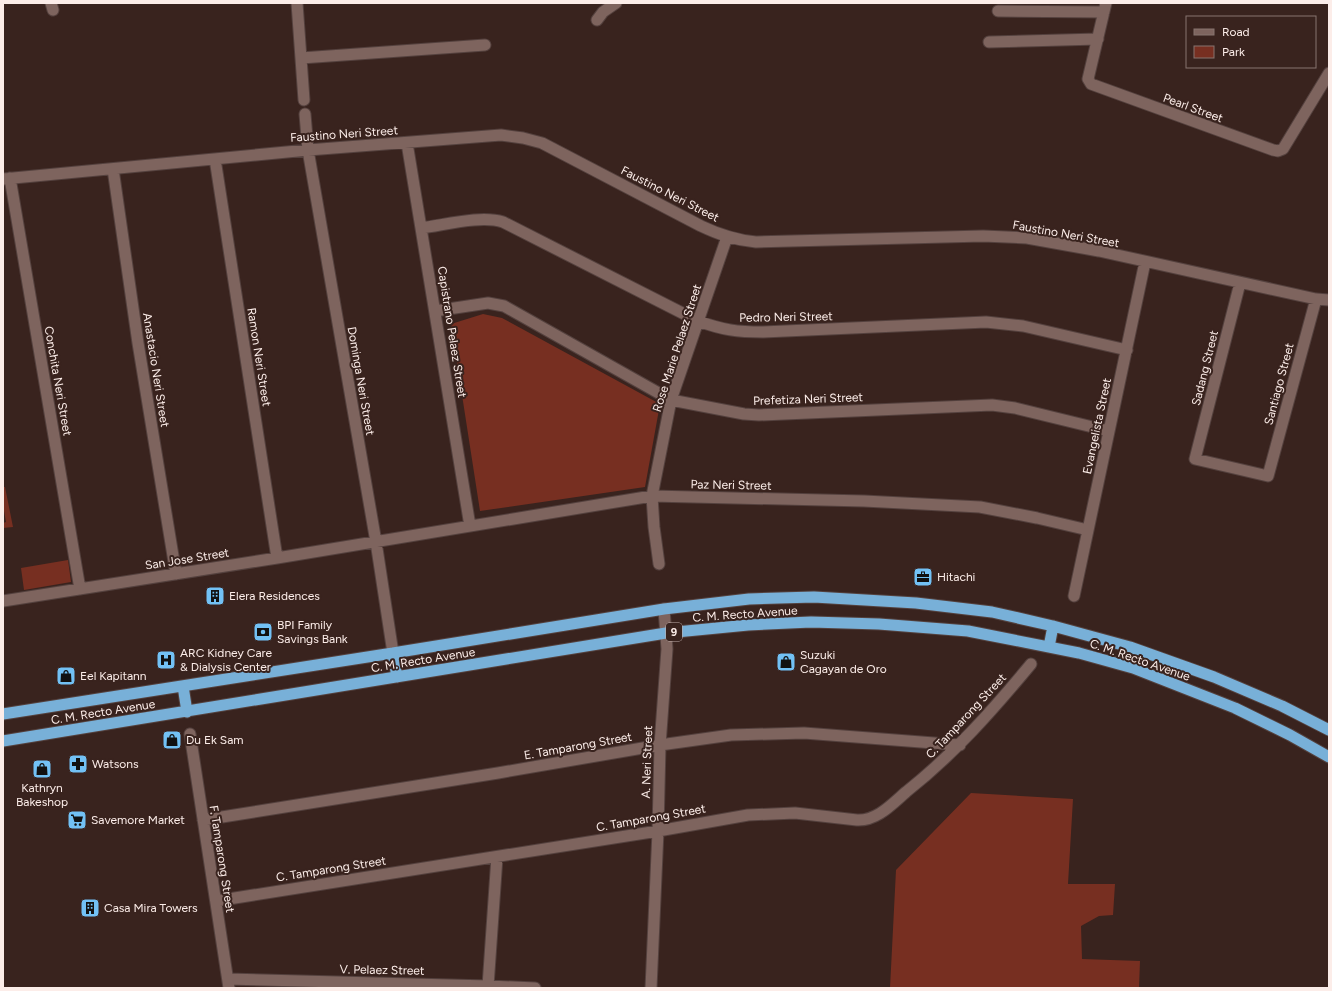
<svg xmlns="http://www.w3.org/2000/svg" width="1332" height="991" font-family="Figtree,sans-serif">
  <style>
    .green { fill: #772f21 }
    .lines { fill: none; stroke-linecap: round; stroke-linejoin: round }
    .minor-casing { stroke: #54413e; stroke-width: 13 }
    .trunk-casing { stroke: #54413e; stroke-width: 13 }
    .minor { stroke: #7e645e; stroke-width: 11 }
    .trunk { stroke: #78b0d8; stroke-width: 11 }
    .labels { text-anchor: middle; stroke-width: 4; stroke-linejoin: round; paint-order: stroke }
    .shield { fill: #39231e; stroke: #c2b0ac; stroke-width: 1 }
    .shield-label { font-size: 11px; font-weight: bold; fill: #fcede9 }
    .street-label { font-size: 12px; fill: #fcede9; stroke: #39231e }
    .poi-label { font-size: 12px; fill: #fcede9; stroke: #39231e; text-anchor: start }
  </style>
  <rect width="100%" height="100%" fill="#39231e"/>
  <path class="green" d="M 483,314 L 502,318 L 660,404 L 645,487 L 480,511 L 451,324 Z
    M 3,487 L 5,487 L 13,527 L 3,528 L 3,523 L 6,522 L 4,511 L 3,510 Z
    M 68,560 L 71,582 L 24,590 L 21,568 Z
    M 971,793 L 1073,799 L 1068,884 L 1115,884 L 1113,915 L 1099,916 L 1081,926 L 1082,959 L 1140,961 L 1139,988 L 890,988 L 896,870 Z"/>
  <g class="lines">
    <defs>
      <path id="minor" d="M 51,3 L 53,10
        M 297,3 L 304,100
        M 1106,3 L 1088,79 L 1091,84 L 1273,150 L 1278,151 L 1283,149 L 1329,73
        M 998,11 L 1104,12
        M 597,20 L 603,12 L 616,3
        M 989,42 L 1098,39
        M 301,58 L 485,45
        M 305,114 L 308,150 L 376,542 L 393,653
        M 407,143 L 470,526
        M 215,159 L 277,558
        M 113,169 L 138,343 L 176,574
        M 10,178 L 80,589
        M 3,179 L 308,150 L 501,135 L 523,138 L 542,143 L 701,226 C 720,235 735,240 756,242 L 983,236 L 1027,238 L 1099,251 L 1316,299 L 1329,300
        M 421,228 C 445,225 481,215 503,222 L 698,321 C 723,330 737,332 763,332 L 986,322 L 1023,326 L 1127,350
        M 1240,283 L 1195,459 L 1268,476 L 1316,299
        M 435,311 L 488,303 L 504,306 L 671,400 L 744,414 L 759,415 L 992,405 L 1015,408 L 1109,431
        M 659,564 L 654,527 L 652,496 L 671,400 L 727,237
        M 1074,596 L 1145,262
        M 3,601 L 277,558 L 652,496 L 864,501 L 980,507 L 1037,518 L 1088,530
        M 190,734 L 229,988
        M 203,820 L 498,773 L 660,745 L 731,735 L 804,733 L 960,745
        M 216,901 L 658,831 L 748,815 L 795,813 L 857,820 C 877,821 892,804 906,792 C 954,754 992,711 1031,664
        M 228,979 L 488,986 L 535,988
        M 488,986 L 497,857
        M 651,988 L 658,831 L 660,745 L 667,649 L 664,609"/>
      <path id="trunk" d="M 1049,647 L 1053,626
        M 393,653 L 397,677
        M 183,686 L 187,712
        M 3,714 L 393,653 L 664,609 L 749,599 L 814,597 L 916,603 L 992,612 L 1053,626 L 1130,647 L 1214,677 L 1282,706 L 1329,730
        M 3,741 L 666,633 L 748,625 L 811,622 L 879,624 L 968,631 L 1079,653 L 1133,668 L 1235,708 L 1290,735 L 1329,757"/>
    </defs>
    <use href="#minor" class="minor-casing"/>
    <use href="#trunk" class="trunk-casing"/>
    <use href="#minor" class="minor"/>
    <use href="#trunk" class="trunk"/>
  </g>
  <defs>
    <symbol id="office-square" viewBox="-11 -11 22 22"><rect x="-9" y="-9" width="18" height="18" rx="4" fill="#72c1f5" stroke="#39231e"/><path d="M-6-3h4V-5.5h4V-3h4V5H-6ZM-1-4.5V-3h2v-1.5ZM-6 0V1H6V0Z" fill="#111"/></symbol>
    <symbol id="building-square" viewBox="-11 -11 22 22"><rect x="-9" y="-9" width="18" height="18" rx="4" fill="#72c1f5" stroke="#39231e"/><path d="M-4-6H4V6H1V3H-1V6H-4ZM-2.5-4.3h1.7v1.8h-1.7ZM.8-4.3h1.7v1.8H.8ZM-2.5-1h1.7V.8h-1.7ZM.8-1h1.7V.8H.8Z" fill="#111"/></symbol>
    <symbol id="bank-square" viewBox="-11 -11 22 22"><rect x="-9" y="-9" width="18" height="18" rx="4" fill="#72c1f5" stroke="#39231e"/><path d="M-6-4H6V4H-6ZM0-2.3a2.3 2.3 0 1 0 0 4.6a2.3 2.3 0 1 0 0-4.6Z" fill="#111"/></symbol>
    <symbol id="hospital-square" viewBox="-11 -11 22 22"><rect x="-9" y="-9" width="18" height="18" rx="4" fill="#72c1f5" stroke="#39231e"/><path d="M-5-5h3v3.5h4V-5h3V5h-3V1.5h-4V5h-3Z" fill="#111"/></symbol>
    <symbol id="shop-square" viewBox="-11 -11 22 22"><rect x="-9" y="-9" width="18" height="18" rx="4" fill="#72c1f5" stroke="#39231e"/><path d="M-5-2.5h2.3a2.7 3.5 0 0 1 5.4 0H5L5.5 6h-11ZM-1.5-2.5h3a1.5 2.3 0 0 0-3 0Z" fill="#111"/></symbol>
    <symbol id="pharmacy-square" viewBox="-11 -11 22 22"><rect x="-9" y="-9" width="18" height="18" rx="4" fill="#72c1f5" stroke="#39231e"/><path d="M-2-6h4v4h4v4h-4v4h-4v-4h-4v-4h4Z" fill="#111"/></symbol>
    <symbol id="supermarket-square" viewBox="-11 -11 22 22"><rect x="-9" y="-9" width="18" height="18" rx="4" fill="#72c1f5" stroke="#39231e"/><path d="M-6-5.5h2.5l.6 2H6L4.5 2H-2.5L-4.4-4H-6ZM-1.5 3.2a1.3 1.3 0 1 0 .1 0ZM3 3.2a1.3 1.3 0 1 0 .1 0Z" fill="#111"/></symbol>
  </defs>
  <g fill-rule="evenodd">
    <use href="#office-square" x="912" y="566" width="22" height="22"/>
    <use href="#building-square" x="204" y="585" width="22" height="22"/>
    <use href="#bank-square" x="252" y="621" width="22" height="22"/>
    <use href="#hospital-square" x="155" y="649" width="22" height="22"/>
    <use href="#shop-square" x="775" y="651" width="22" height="22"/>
    <use href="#shop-square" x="55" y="665" width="22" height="22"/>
    <use href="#shop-square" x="161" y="729" width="22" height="22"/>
    <use href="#pharmacy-square" x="67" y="753" width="22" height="22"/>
    <use href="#shop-square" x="31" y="758" width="22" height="22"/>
    <use href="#supermarket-square" x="66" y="809" width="22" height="22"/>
    <use href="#building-square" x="79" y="897" width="22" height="22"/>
  </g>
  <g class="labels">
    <rect class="shield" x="666" y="623" width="16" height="18" rx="3"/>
    <g class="shield-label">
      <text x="674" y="636">9</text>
    </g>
    <g class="street-label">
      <text transform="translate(1193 108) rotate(20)" y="4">Pearl Street</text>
      <text transform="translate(344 134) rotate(-4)" y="4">Faustino Neri Street</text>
      <text transform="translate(670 194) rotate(27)" y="4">Faustino Neri Street</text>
      <text transform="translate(1066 234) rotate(10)" y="4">Faustino Neri Street</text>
      <text transform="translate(786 317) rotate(-1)" y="4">Pedro Neri Street</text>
      <text transform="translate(452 332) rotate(81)" y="4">Capistrano Pelaez Street</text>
      <text transform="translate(677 348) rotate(-72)" y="4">Rose Marie Pelaez Street</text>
      <text transform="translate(259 357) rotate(81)" y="4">Ramon Neri Street</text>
      <text transform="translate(1205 368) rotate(-76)" y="4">Sadang Street</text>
      <text transform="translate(156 370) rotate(81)" y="4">Anastacio Neri Street</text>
      <text transform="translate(58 381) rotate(80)" y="4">Conchita Neri Street</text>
      <text transform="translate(361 381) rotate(80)" y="4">Dominga Neri Street</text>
      <text transform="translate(1279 384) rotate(-75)" y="4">Santiago Street</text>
      <text transform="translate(808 399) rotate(-2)" y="4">Prefetiza Neri Street</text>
      <text transform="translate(1097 426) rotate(-78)" y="4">Evangelista Street</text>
      <text transform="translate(731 485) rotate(1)" y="4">Paz Neri Street</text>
      <text transform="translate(187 559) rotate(-9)" y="4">San Jose Street</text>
      <text transform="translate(745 614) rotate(-4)" y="4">C. M. Recto Avenue</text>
      <text transform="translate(423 660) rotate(-9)" y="4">C. M. Recto Avenue</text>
      <text transform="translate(1140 660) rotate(19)" y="4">C. M. Recto Avenue</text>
      <text transform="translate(103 712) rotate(-9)" y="4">C. M. Recto Avenue</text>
      <text transform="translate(966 716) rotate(-47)" y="4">C. Tamparong Street</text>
      <text transform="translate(578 746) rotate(-10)" y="4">E. Tamparong Street</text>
      <text transform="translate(647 762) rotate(-88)" y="4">A. Neri Street</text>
      <text transform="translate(651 818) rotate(-10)" y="4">C. Tamparong Street</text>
      <text transform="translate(222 859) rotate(81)" y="4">F. Tamparong Street</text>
      <text transform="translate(331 869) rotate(-9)" y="4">C. Tamparong Street</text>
      <text transform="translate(382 970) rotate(1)" y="4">V. Pelaez Street</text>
    </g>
    <g class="poi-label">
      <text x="937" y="581">Hitachi</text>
      <text x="229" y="600">Elera Residences</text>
      <text x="277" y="629">BPI Family<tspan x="277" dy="14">Savings Bank</tspan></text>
      <text x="180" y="657">ARC Kidney Care<tspan x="180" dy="14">&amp; Dialysis Center</tspan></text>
      <text x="800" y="659">Suzuki<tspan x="800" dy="14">Cagayan de Oro</tspan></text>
      <text x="80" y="680">Eel Kapitann</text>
      <text x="186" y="744">Du Ek Sam</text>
      <text x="92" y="768">Watsons</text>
      <text x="42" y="792" text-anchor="middle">Kathryn<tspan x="42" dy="14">Bakeshop</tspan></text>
      <text x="91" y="824">Savemore Market</text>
      <text x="104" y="912">Casa Mira Towers</text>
    </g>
  </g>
  <rect width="1332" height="991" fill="none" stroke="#fcede9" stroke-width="8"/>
  <rect x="1186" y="16" width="130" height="52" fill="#39231e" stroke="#87746f"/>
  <rect x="1194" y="29" width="20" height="6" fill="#7e645e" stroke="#87746f"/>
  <text x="1222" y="36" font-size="12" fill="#fcede9">Road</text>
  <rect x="1194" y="46" width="20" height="12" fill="#772f21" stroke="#87746f"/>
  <text x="1222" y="56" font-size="12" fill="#fcede9">Park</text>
</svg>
